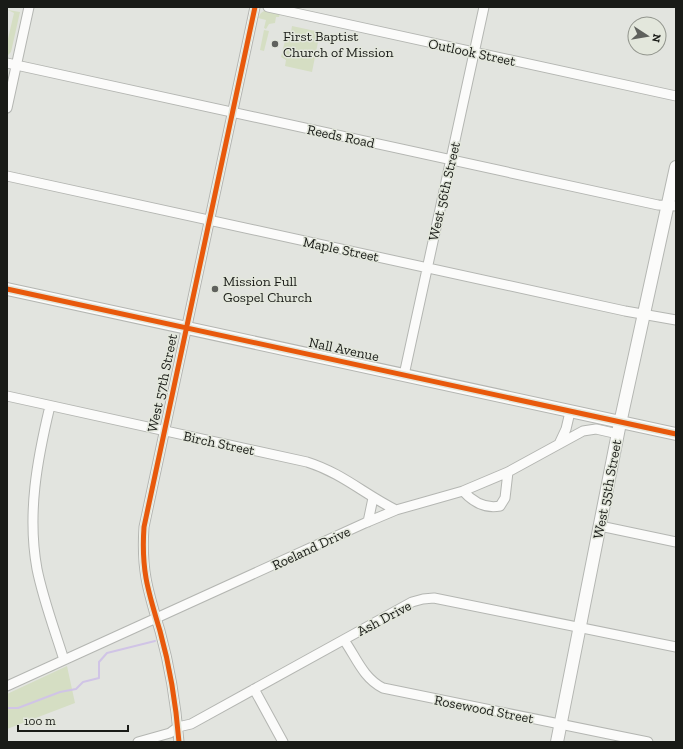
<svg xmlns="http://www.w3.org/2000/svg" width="683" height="749" font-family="'Zilla Slab',serif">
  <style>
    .green { fill: #d5dec3 }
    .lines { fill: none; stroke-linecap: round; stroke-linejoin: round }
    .stream { stroke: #d0c4e6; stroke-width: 2 }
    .street-casing { stroke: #b4b6b2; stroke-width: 11 }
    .secondary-casing { stroke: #b4b6b2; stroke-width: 14 }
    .street { stroke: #fbfbfa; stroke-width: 9 }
    .secondary { stroke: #fbfbfa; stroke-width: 12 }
    .cycleway-casing { stroke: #e3e7dc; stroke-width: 8 }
    .cycleway { stroke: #e8590c; stroke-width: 5 }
    .poi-dot { fill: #5f615d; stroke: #e3e7dc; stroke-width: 1.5 }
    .labels { text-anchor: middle; stroke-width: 3; stroke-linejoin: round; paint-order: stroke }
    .poi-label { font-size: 14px; fill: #191b17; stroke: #e3e7dc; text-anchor: start }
    .street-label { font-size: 14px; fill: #191b17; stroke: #e3e7dc }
  </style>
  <rect width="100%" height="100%" fill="#e2e4df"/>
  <path class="green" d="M 8,10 L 20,12 L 11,52 L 8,55 L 7,43 L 14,13 Z
    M 264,11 L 280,14 L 279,17 L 276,17 L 275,23 L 269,24 L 266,29 L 264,28 L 266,20 L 258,18 L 261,13 Z
    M 292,26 L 320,32 L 312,72 L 285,66 L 286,60 L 281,57 L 286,37 L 290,38 Z
    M 264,30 L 269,31 L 264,51 L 260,50 Z
    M 67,666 L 75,703 L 7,729 L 7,694 Z"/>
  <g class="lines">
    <path class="stream" d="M 7,708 L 18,708 L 60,692 L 76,689 L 83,682 L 99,678 L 99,662 L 107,653 L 155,641"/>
    <defs>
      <path id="street" d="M 268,7 L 676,96
        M 7,63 L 658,205 L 676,206
        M 7,108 L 29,7
        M 7,176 L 625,311 L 676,320
        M 404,375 L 484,7
        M 7,396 L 307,462 C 342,473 364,494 396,510
        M 50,406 C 37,460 27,514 37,569 C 43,599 55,631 64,660
        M 559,444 L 566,429 L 570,412
        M 463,491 C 473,502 485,509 500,506 L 505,498 L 508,472
        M 368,522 L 373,498
        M 600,526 L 676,542
        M 344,640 C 356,657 363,678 383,688 L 648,742
        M 7,686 L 365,523 L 396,510 L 463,491 L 508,472 L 583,431 L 596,429 L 618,434
        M 254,689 L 283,742
        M 138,742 L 170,733 L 178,727 L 191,724 L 412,602 L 423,599 L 434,598 L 676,647
        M 179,742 C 176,705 170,667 160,631 C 148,591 141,570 144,527 L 255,7"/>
      <path id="secondary" d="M 7,289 L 676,434
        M 557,742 L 619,428 L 676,167"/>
    </defs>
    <use href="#street" class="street-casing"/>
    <use href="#secondary" class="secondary-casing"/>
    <use href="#street" class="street"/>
    <use href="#secondary" class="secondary"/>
    <defs>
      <path id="cycleway" d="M 7,289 L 676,434
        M 179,742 C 176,705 170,667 160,631 C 148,591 141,570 144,527 L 255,7"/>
    </defs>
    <use href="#cycleway" class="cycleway-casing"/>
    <use href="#cycleway" class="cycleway"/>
  </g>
  <g class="poi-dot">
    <circle cx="275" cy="44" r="4"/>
    <circle cx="215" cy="289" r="4"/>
  </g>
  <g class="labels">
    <g class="poi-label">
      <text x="283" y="41">First Baptist<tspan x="283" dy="16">Church of Mission</tspan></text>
      <text x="223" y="286">Mission Full<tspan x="223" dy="16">Gospel Church</tspan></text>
    </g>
    <g class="street-label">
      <text transform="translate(472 52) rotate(12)" y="5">Outlook Street</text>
      <text transform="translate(341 136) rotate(12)" y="5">Reeds Road</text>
      <text transform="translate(444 191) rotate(-77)" y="5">West 56th Street</text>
      <text transform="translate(341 249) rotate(12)" y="5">Maple Street</text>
      <text transform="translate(344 349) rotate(12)" y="5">Nall Avenue</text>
      <text transform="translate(162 383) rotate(-78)" y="5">West 57th Street</text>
      <text transform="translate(219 443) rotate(12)" y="5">Birch Street</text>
      <text transform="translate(607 489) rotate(-79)" y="5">West 55th Street</text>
      <text transform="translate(311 548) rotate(-25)" y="5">Roeland Drive</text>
      <text transform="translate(384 618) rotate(-28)" y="5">Ash Drive</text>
      <text transform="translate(484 709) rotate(11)" y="5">Rosewood Street</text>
    </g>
  </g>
  <rect width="683" height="749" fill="none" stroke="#191b17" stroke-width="16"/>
  <g transform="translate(647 36) rotate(102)"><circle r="19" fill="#e3e7dc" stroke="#92958d"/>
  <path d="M0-3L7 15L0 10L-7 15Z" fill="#5f615d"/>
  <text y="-6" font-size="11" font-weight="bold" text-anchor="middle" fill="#191b17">N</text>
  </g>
  <path d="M18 725v6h110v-6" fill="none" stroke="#191b17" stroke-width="2"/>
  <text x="24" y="725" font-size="12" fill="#191b17" stroke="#e3e7dc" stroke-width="3" paint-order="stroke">100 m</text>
</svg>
